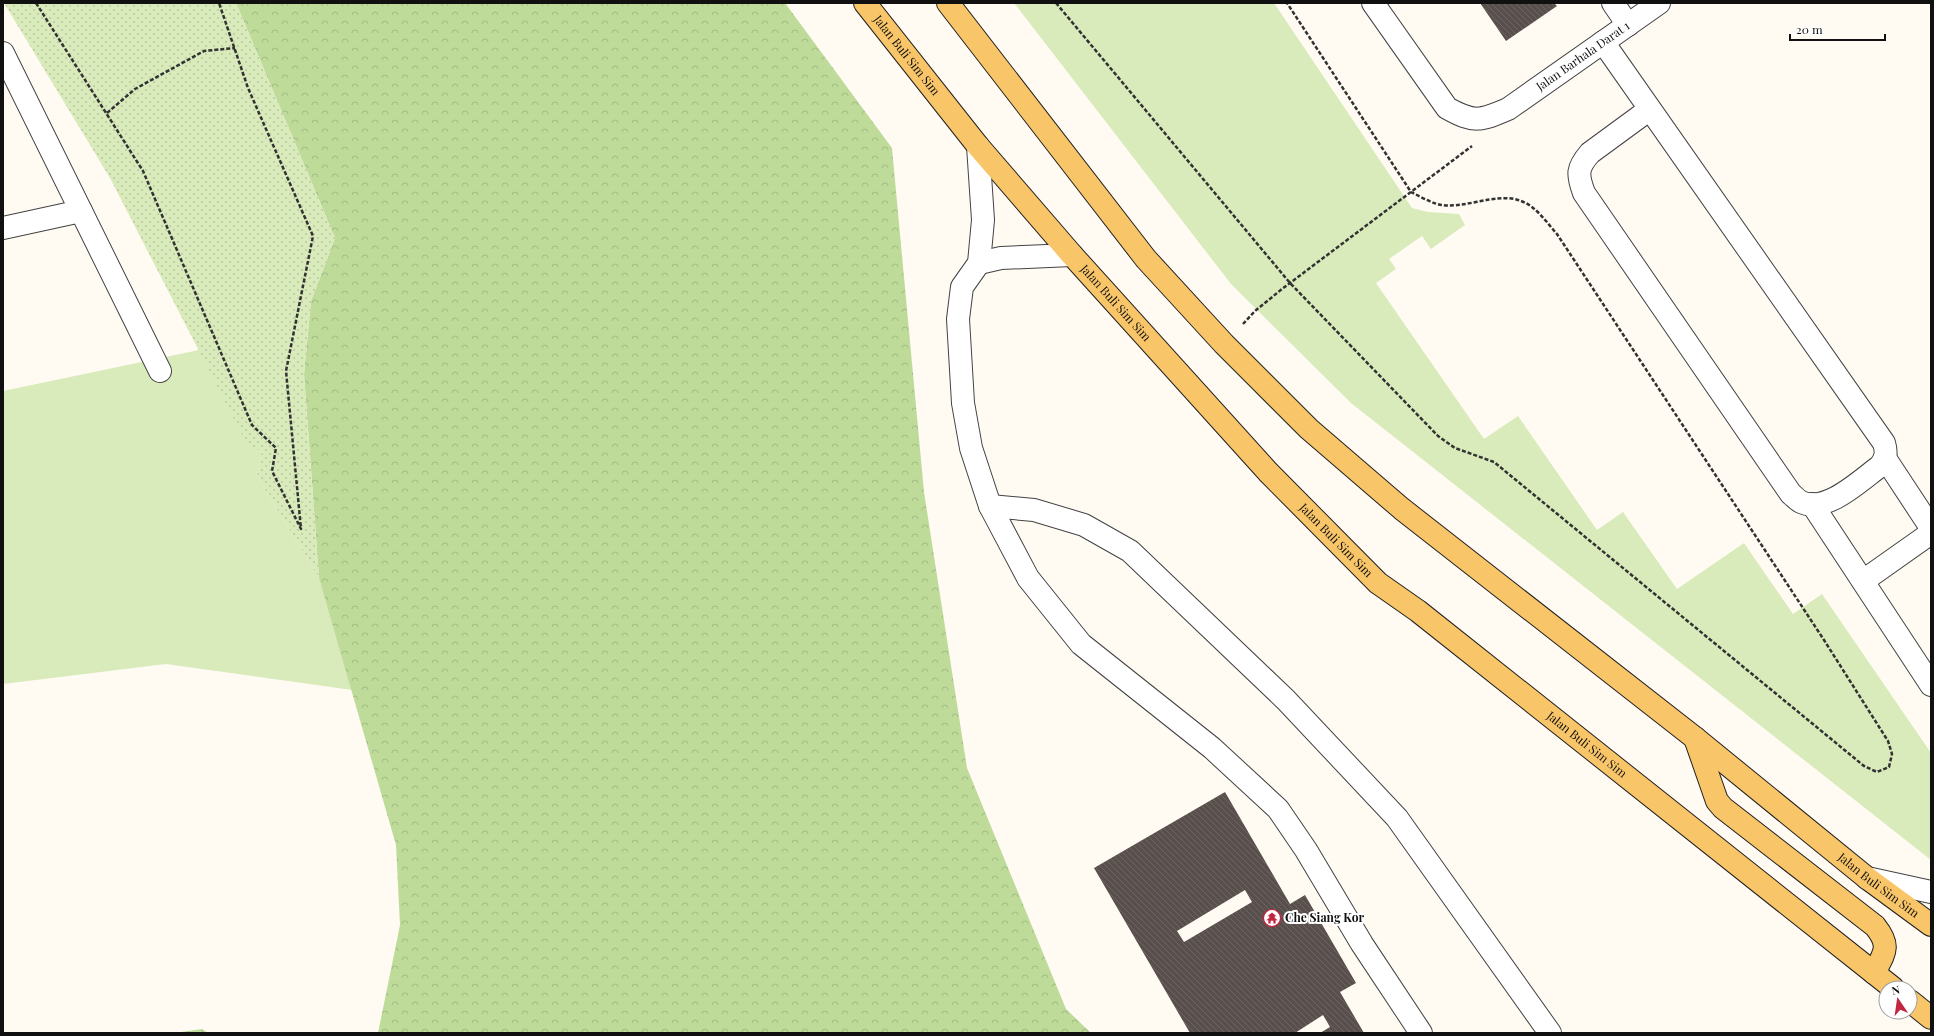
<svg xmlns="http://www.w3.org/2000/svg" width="1934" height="1036" font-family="'Playfair Display',serif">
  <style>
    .grass { fill: #d9eabb }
    .forest { fill: url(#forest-crowns) }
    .park { fill: url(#park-dots) }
    .building { fill: url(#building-back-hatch); fill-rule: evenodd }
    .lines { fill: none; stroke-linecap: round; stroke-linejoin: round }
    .minor-casing { stroke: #434343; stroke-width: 24 }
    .major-casing { stroke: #212121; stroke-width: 24 }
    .path { stroke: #323232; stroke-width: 2.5; stroke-dasharray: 4 2; stroke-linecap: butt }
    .minor { stroke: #fff; stroke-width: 22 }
    .major { stroke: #f9c569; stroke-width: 22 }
    .labels { text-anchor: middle; stroke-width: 4; stroke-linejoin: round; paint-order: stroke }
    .street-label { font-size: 12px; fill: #101010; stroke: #fff }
    .poi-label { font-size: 12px; font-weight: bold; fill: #101010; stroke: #fff; text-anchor: start }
  </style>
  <defs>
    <pattern id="forest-crowns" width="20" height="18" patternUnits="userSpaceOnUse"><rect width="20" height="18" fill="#bfdb9a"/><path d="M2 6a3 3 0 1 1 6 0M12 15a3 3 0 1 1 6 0" fill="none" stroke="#a3bb84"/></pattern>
    <pattern id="park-dots" width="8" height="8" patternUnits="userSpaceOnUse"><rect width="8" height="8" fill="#d9eabb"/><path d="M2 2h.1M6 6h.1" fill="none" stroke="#b9c8a0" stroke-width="1.8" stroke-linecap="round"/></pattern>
    <pattern id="building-back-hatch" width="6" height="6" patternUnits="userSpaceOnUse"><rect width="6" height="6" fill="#594f4c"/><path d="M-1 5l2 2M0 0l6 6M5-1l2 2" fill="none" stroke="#6c6461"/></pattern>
  </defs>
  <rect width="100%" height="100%" fill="#fffbf3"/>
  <path class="grass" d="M 1014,3 L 1274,3 L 1412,208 L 1428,212 L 1459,214 L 1465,225 L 1431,249 L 1422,236 L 1389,259 L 1396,269 L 1376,283 L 1484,439 L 1518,416 L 1597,530 L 1623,512 L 1677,589 L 1744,543 L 1793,614 L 1822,594 L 1931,753 L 1931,860 L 1351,403 L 1231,284 Z
    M 199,350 L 262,450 L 257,476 L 319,578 L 352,690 L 166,664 L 3,684 L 3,391 Z"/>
  <path class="forest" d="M 236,3 L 785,3 L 892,148 L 924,492 L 967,768 L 1066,1009 L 1091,1033 L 378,1033 L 400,925 L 396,845 L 319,578 L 304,374 L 311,301 L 335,238 Z
    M 202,1029 L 208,1033 L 179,1033 L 181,1032 Z"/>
  <path class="park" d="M 4,3 L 236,3 L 335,238 L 311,301 L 304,374 L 319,578 L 257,476 L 262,450 L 249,448 L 110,178 Z"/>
  <path class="building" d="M 1480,3 L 1554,3 L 1557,6 L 1506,41 Z
    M 1225,792 L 1290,904 L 1305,895 L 1356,983 L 1340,992 L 1364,1033 L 1320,1033 L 1330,1027 L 1323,1015 L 1295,1033 L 1190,1033 L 1094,868 ZM 1245,890 L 1252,902 L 1184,942 L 1177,931 Z"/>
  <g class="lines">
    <defs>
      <g id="minor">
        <path id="s1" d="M 1373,3 L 1447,108 C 1474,123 1480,121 1508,109 L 1659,3"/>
        <path d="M 1613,3 L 1628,25"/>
        <path d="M 1603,42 L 1884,443 C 1887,453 1886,458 1880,466 C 1861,480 1826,514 1801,502 C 1797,500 1794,496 1791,494 L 1584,193 C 1577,174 1577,168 1590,153 L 1650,109"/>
        <path d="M 3,53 L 160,371"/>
        <path d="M 978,146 L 983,220 L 979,263 L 962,287 L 958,319 L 963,403 L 971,448 L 990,506 L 1028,578 L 1081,644 L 1212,748 L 1278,809 L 1306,850 L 1362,944 L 1421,1033"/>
        <path d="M 3,228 L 81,211"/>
        <path d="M 979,263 L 1001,258 L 1072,255"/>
        <path d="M 1885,458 L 1931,528"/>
        <path d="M 1812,504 L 1931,685"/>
        <path d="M 990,506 L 1034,510 L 1084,525 L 1130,551 L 1286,700 L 1397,818 L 1550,1033"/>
        <path d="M 1863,581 L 1931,533"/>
        <path d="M 1867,878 L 1931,892"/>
      </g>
      <g id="major">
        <path id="s2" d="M 865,3 L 978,146 L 1072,255 L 1268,472 L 1378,583 L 1418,611 L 1893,988"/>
        <path id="s3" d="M 948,3 L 1146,259 L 1224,344 L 1309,429 L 1402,509 L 1695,738 L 1867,878 L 1931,925"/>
        <path d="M 1695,738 L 1717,801 L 1723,808 L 1875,926 C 1891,946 1885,952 1874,973"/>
        <path d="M 1910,1001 L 1931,1018"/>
      </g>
    </defs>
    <use href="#minor" class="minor-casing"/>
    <use href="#major" class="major-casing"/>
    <path class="path" d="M 36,3 L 143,171 L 252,425 L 276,448 L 272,471 L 301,529 L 286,371 L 313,236 L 248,88 L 219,3
      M 1056,3 L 1290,283 L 1438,436 L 1455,448 L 1494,462 L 1864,766 L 1877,772 L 1889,767 L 1892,754 L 1888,741 L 1824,640 L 1557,234 C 1547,223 1536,206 1521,201 C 1497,191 1462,211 1437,204 C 1428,201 1419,196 1411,192 L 1287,3
      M 107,113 L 135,89 L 204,51 L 235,48
      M 1243,324 L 1255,311 L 1282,289 L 1472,146"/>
    <use href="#minor" class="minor"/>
    <use href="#major" class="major"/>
  </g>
  <defs>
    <symbol id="temple-ring" viewBox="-11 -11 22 22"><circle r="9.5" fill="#fff" stroke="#c2253f" stroke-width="1.5"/><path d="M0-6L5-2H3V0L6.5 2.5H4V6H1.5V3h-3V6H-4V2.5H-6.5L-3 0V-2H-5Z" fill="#c2253f"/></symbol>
  </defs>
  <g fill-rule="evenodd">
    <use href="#temple-ring" x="1262" y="908" width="20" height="20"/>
  </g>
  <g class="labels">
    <g class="street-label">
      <text dy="4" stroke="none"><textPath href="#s2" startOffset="67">Jalan Buli Sim Sim</textPath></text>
      <text dy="4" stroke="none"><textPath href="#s1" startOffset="285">Jalan Barhala Darat 1</textPath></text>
      <text dy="4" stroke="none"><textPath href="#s2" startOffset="391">Jalan Buli Sim Sim</textPath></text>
      <text dy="4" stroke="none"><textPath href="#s2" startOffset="715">Jalan Buli Sim Sim</textPath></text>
      <text dy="4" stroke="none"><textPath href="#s2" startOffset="1039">Jalan Buli Sim Sim</textPath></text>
      <text dy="4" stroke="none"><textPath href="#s3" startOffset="1289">Jalan Buli Sim Sim</textPath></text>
    </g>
    <g class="poi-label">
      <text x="1285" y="922">Che Siang Kor</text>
    </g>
  </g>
  <rect width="1934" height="1036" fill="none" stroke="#101010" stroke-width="8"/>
  <g transform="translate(1898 1000) rotate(347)"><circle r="19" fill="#ffffff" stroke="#9f9f9f"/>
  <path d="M0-3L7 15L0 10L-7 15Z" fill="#c2253f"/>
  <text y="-6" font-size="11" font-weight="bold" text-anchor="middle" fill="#101010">N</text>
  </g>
  <path d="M1790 34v6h95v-6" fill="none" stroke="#101010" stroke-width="2"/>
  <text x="1796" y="34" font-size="12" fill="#101010" stroke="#ffffff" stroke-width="3" paint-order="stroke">20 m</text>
</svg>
